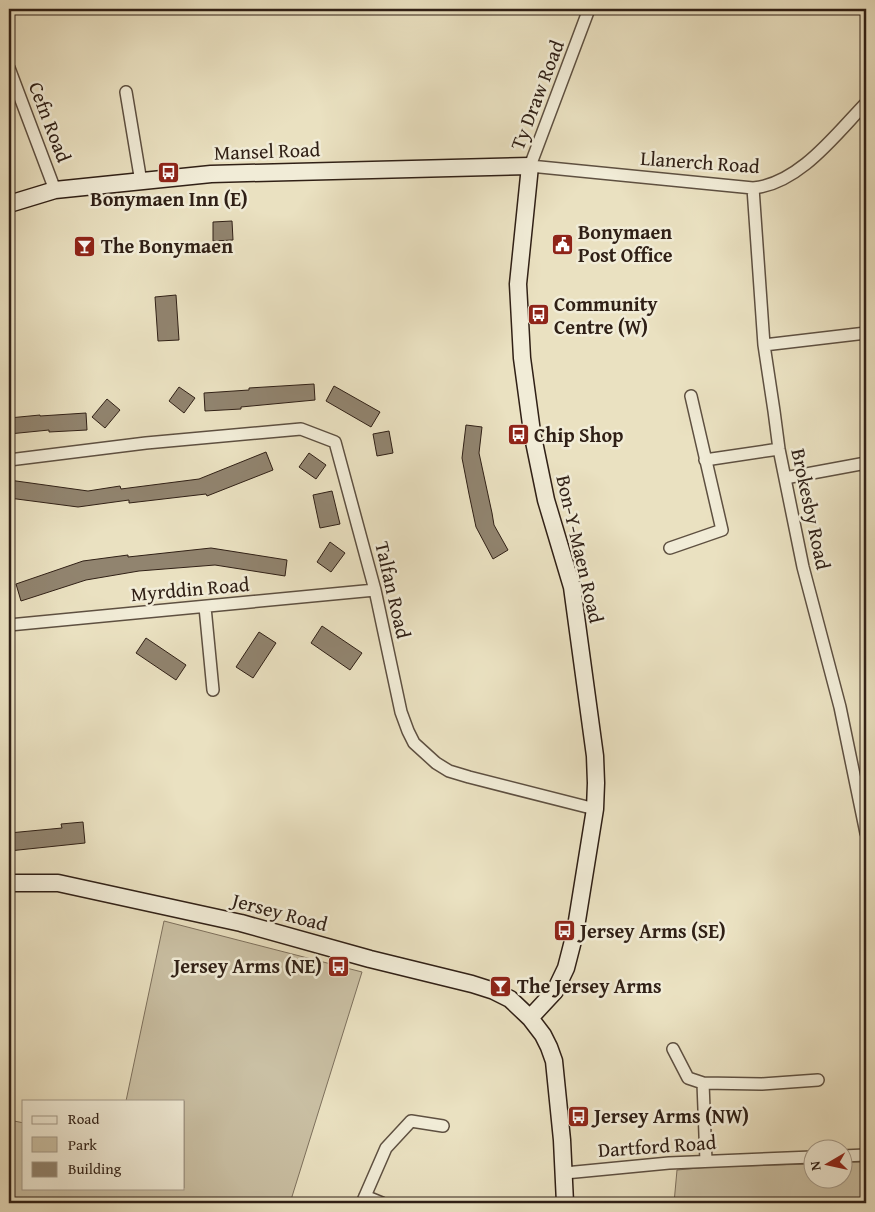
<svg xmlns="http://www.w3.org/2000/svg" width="875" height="1212" font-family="'Gentium Book Plus',serif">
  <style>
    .green { fill: #cac0a4; stroke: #7d705d }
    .building { fill: #91846f; stroke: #302016 }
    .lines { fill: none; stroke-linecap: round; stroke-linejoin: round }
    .street-casing { stroke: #5e5041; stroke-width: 14 }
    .secondary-casing { stroke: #302016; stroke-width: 19 }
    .street { stroke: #f1ecd7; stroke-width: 11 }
    .secondary { stroke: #f1ecd7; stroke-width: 16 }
    .labels { text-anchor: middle; stroke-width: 5; stroke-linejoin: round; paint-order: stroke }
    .street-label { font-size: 20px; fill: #302016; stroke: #f1ecd7 }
    .poi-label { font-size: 20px; font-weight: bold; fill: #302016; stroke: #f1ecd7; text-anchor: start }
  </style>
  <rect width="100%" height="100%" fill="#eae1c1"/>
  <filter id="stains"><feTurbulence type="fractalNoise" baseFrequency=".004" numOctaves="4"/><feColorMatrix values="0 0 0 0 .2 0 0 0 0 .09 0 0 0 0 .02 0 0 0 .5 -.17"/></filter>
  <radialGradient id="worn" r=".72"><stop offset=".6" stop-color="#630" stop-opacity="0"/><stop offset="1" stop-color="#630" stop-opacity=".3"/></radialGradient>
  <path class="green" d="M 164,921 L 362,972 L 290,1203 L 9,1203 L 9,1120 L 24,1123 L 24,1188 L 184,1188 L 184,1101 L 126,1101 Z
    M 843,1162 L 866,1162 L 866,1203 L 674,1203 L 677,1170 L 710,1167 L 812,1164 L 812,1180 L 842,1180 Z"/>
  <path class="building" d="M 232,221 L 233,240 L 213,241 L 213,222 Z
    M 176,295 L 179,340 L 158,341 L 155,297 Z
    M 314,384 L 315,400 L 241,407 L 241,409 L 205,411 L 204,393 L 249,390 L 249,388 Z
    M 334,386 L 380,412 L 371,427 L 326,401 Z
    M 179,387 L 195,398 L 184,413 L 169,401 Z
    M 107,399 L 120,410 L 105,428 L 92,417 Z
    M 86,413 L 87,430 L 49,432 L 49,430 L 9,434 L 9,418 L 40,415 L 40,416 Z
    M 466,425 L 482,427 L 479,453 L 492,513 L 494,525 L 508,550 L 493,559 L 476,527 L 469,494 L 462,458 Z
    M 389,431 L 393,453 L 377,456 L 373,434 Z
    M 266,452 L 273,470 L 207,496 L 206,494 L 129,503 L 129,500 L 78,507 L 9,498 L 9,480 L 88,491 L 120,486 L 121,489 L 199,479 Z
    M 309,453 L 326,465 L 316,479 L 299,467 Z
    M 332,491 L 340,524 L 320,528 L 313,495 Z
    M 330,542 L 345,553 L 331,572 L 317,562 Z
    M 211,548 L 287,560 L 285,576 L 215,565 L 139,571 L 86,580 L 21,601 L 16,584 L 83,561 L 128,555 L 128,557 Z
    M 322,626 L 362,653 L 350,670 L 311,643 Z
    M 259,632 L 276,643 L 253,678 L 236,667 Z
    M 146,638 L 186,665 L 176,680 L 136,653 Z
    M 83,822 L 85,843 L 9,851 L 9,833 L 62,828 L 61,824 Z"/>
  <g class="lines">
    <defs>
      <path id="street" d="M 589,9 L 530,166 L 753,188 C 799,184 836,134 866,103
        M 9,68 L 55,190
        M 126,92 L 141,182
        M 753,188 L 764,345 L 774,411 L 779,449 L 803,567 L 840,707 L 866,833
        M 764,345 L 866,333
        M 9,460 L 146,443 L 301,429 L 335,442 L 375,590 L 401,712 L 408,731 L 414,743 L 436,763 L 449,771 L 469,777 L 595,809
        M 705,460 L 779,449
        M 785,478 L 866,463
        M 670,548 L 722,530 L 691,396
        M 205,607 L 213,690
        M 9,625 L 375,590
        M 673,1049 L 688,1078 L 703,1083 L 762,1084 L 818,1080
        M 703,1083 L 706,1161
        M 842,1156 L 866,1155
        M 565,1173 L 669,1163 L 812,1157
        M 365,1196 L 382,1203
        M 362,1203 L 386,1148 L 411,1121 L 443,1126"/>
      <path id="secondary" d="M 9,204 L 55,190 L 211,174 L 530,166 L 518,284 L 522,358 L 532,432 L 546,500 L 572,587 L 595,756 L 596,783 L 595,809 L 575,933 L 566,968 L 555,991 L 530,1018
        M 9,883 L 58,883 L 241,923 L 370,959 L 472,984 L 494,991 L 510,999 L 530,1018 L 543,1035 L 549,1047 L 554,1061 L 562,1140 L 565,1203"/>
    </defs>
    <use href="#street" class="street-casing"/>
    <use href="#secondary" class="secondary-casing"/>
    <use href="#street" class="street"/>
    <use href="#secondary" class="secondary"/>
  </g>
  <defs>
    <symbol id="bus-square" viewBox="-11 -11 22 22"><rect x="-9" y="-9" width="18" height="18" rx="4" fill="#8f2418" stroke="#f1ecd7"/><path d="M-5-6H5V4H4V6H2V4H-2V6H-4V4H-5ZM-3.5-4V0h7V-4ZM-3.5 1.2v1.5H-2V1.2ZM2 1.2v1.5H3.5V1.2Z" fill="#fff"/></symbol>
    <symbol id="civic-square" viewBox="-11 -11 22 22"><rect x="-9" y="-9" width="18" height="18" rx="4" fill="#8f2418" stroke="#f1ecd7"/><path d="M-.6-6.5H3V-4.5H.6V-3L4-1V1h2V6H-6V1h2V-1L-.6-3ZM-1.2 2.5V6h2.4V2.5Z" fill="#fff"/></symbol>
    <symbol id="bar-square" viewBox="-11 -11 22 22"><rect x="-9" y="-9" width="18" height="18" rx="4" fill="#8f2418" stroke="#f1ecd7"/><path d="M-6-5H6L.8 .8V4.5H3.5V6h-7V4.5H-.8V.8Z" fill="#fff"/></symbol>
  </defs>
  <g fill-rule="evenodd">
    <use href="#bus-square" x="156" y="160" width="25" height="25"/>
    <use href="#civic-square" x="550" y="232" width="25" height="25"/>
    <use href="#bar-square" x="72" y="234" width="25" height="25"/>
    <use href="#bus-square" x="526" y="302" width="25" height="25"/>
    <use href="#bus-square" x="506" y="422" width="25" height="25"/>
    <use href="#bus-square" x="552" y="918" width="25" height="25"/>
    <use href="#bus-square" x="326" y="954" width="25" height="25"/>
    <use href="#bar-square" x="488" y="974" width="25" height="25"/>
    <use href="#bus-square" x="566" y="1104" width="25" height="25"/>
  </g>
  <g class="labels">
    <g class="street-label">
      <text transform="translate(537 95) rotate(-69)" y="7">Ty Draw Road</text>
      <text transform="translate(50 122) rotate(69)" y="7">Cefn Road</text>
      <text transform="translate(267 151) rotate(-2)" y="7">Mansel Road</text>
      <text transform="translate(700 162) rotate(4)" y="7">Llanerch Road</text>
      <text transform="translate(811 509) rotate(78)" y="7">Brokesby Road</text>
      <text transform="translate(580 549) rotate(77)" y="7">Bon-Y-Maen Road</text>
      <text transform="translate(190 589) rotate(-5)" y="7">Myrddin Road</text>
      <text transform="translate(393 590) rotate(77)" y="7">Talfan Road</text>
      <text transform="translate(280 912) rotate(15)" y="7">Jersey Road</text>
      <text transform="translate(657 1146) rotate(-4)" y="7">Dartford Road</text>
    </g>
    <g class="poi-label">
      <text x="169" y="206" text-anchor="middle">Bonymaen Inn (E)</text>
      <text x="578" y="239">Bonymaen<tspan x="578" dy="23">Post Office</tspan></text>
      <text x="101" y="253">The Bonymaen</text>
      <text x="554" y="311">Community<tspan x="554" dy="23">Centre (W)</tspan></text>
      <text x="534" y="442">Chip Shop</text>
      <text x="580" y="938">Jersey Arms (SE)</text>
      <text x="322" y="973" text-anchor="end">Jersey Arms (NE)</text>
      <text x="517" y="993">The Jersey Arms</text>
      <text x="594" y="1123">Jersey Arms (NW)</text>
    </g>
  </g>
  <rect width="875" height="1212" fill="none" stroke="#eae1c1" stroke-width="30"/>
  <rect x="10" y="10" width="855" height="1192" fill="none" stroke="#302016" stroke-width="2.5"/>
  <rect x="15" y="15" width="845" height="1182" fill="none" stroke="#302016"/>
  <rect x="22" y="1100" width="162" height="90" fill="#f1ecd7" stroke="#a49a8a"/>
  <rect x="32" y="1116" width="25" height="8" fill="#f1ecd7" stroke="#a49a8a"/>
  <text x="68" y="1124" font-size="15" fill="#302016">Road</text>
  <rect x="32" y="1137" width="25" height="15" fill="#cac0a4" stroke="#a49a8a"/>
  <text x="68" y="1150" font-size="15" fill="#302016">Park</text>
  <rect x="32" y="1162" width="25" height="15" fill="#91846f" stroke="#a49a8a"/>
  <text x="68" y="1174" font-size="15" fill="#302016">Building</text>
  <g transform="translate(828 1164) rotate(261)"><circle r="24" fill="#f1ecd7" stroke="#a49a8a"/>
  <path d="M0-4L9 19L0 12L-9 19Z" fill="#8f2418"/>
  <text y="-8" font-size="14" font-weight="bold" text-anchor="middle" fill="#302016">N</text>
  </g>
  <rect width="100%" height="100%" filter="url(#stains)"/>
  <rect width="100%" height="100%" fill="url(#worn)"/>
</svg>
